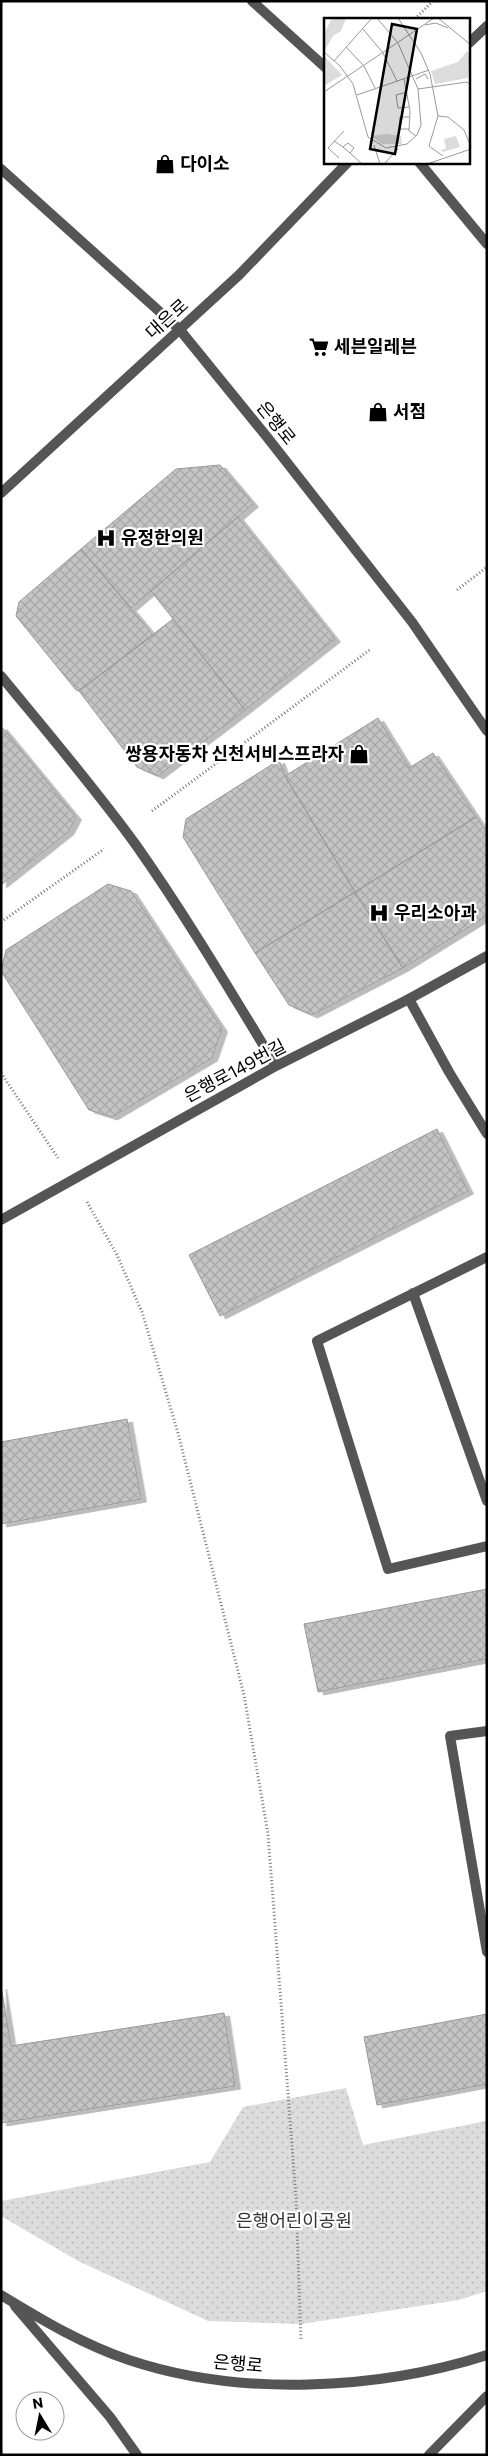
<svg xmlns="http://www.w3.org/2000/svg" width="488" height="2456" font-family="Commissioner,'Noto Sans KR',sans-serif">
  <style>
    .park { fill: url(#park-dots) }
    .building { fill: url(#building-cross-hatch); stroke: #999; filter: url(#shadow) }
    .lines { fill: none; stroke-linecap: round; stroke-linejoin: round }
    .path { stroke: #777; stroke-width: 3; stroke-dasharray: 1 2.5; stroke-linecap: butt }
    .service { stroke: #555; stroke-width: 10 }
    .minor { stroke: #555; stroke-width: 10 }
    .tertiary { stroke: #555; stroke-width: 10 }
    .labels { text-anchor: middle; stroke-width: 4.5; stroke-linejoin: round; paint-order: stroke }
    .poi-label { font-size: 18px; font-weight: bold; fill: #000; stroke: #fff; text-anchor: start }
    .street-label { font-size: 18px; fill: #000; stroke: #fff }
    .park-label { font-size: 18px; fill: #333; stroke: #fff }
    .inset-road { fill: none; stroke: #999; stroke-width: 1 }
    .view { fill: #000; fill-opacity: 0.15; stroke: #000; stroke-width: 2.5 }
    .inset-edge { fill: none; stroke: #000; stroke-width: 2.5 }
  </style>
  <defs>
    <pattern id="park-dots" width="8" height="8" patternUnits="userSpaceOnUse" patternTransform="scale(1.25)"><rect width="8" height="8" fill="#dcdcdc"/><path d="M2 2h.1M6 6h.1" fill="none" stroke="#bbb" stroke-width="1.8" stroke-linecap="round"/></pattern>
    <pattern id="building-cross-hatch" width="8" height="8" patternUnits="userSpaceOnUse" patternTransform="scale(1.25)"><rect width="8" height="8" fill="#c4c4c4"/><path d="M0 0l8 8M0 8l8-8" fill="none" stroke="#a7a7a7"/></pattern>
    <filter id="shadow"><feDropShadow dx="5.5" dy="3" stdDeviation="0" flood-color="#0004"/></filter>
  </defs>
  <rect width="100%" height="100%" fill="#fff"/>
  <path class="park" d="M 346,2088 L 363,2145 L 487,2121 L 487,2291 L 459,2300 L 301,2324 L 208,2321 L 78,2261 L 1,2216 L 1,2201 L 210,2162 L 243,2107 Z"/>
  <path class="building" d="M 220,465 L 253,504 L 131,608 L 81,549 L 176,469 Z
    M 238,517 L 335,639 L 245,710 L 151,591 Z
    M 81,549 L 153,635 L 79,691 L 76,690 L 16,616 L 19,602 Z
    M 173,619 L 245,710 L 158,776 L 137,767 L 79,691 Z
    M 378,718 L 409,768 L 433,753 L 476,817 L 355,892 L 285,776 Z
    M 1,726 L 76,817 L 68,832 L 1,885 Z
    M 279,760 L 285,776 L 355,892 L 255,953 L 183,837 L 186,819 Z
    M 476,817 L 487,833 L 487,916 L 403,968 L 355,892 Z
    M 108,884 L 131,891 L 222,1029 L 212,1058 L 112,1117 L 89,1110 L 1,971 L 6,950 Z
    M 355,892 L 403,968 L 312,1015 L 289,1005 L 255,953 Z
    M 437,1129 L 468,1191 L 220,1316 L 189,1255 Z
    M 127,1419 L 141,1499 L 1,1524 L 1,1442 Z
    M 487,1589 L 487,1659 L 318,1692 L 304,1624 Z
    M 1,1986 L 11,2046 L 224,2013 L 235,2086 L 1,2123 Z
    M 487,2014 L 487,2084 L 377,2105 L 364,2037 Z"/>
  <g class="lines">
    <path class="path" d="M 415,19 L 433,1
      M 457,590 L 487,567
      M 152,811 L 371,649
      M 1,922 L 104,849
      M 1,1073 L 58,1158
      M 87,1202 L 117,1255 L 142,1312 L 178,1433 L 244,1695 L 268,1834 L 296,2198 L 301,2341"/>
    <path class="service" d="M 409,999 L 449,1072 L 487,1134
      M 487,1257 L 317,1341 L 388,1569 L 487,1546
      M 413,1293 L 487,1501
      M 487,1731 L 450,1736 L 487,1952"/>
    <path class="minor" d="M 252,1 L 326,68
      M 419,162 L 487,244
      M 1,676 C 47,732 94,787 136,845 C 186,916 231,992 276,1066
      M 1,1220 L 276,1066 L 409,999 L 487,956"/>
    <path class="tertiary" d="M 469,43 L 487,26
      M 1,169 L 180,330 L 267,437 L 412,622 L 487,731
      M 1,493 L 239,275 L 348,162
      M 1,2295 C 42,2320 84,2345 129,2360 C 239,2397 378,2390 487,2355
      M 15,2306 L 110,2417 L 137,2455
      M 429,2455 L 487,2396"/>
  </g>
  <defs>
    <symbol id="shop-bare" viewBox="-9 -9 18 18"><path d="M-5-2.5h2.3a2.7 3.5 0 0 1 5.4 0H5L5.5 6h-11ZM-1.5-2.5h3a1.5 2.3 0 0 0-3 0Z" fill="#000" stroke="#fff" stroke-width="2.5" paint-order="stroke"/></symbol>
    <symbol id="supermarket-bare" viewBox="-9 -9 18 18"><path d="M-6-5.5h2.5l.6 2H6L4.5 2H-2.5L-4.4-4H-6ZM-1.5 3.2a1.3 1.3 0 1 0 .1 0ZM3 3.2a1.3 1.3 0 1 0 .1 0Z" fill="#000" stroke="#fff" stroke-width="2.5" paint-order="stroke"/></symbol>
    <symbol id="hospital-bare" viewBox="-9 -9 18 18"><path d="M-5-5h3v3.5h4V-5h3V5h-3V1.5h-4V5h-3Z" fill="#000" stroke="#fff" stroke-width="2.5" paint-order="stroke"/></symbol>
  </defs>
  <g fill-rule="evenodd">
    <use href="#shop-bare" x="151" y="150" width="28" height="28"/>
    <use href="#supermarket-bare" x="305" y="333" width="28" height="28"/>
    <use href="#shop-bare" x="364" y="398" width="28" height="28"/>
    <use href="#hospital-bare" x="92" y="524" width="28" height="28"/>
    <use href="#shop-bare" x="345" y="740" width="28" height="28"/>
    <use href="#hospital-bare" x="365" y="899" width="28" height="28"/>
  </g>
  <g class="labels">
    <g class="poi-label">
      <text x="180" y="170">다이소</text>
      <text x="334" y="353">세븐일레븐</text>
      <text x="393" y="418">서점</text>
      <text x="121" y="544">유정한의원</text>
      <text x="344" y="760" text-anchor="end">쌍용자동차 신천서비스프라자</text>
      <text x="394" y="919">우리소아과</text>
    </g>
    <g class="street-label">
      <text transform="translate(167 319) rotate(-42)" y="6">대은로</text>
      <text transform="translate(276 423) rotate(51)" y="6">은행로</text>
      <text transform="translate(235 1071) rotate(-28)" y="6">은행로149번길</text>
      <text transform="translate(238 2364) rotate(5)" y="6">은행로</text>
    </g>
    <g class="park-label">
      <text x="294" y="2227">은행어린이공원</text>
    </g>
  </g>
  <g transform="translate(324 18)">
    <rect width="146" height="146" fill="#fff"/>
    <path d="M 132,118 L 136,129 L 119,134 L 117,132 L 122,130 L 120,121 Z" fill="#dcdcdc"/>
    <path d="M 8,0 L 22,0 L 17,13 L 9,18 L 1,32 L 0,16 ZM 143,33 L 146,36 L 144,60 L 111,66 L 107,53 L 134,44 ZM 0,38 L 18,57 L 0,68 ZM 62,116 L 77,118 L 78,126 L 58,126 L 47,118 Z" fill="#dcdcdc"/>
    <path class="inset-road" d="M 74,0 L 97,35 L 106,56 L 114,98 L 105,128 L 119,138M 114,0 L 147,27M 101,7 L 112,5 L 124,10M 39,11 L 59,35 L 73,63M 22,29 L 40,48 L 51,70M 0,34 L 16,48 L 29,66 L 44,119 L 62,130 L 83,126 L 93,117 L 97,107 L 94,71 L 74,25 L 53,0M 10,43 L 48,0M 80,61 L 86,93 L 85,113 L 92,118M 92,61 L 101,56 L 104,61M 94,71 L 143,64 L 147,68M 0,74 L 110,0M 83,74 L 72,77 L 74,90 L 85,89M 33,77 L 105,52M 114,98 L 124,99 L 140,112 L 147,129M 85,111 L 75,111 L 76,99 L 85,99M 10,123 L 19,129 L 24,125 L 30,130 L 26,135 L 19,129M 50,127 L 56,146M 26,135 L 38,146M 15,140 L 4,130 L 20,113M 60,146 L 74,131M 103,146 L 147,131"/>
    <path class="view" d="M 68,6 L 93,11 L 71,136 L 46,131 Z"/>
    <rect width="146" height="146" class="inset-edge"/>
  </g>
  <rect width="488" height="2456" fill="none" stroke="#000000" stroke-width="5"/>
  <g transform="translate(40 2416) rotate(350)"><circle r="24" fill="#ffffff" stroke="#999999"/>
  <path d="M0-4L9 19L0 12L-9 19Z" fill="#000000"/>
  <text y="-8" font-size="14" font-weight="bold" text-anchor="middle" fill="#000000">N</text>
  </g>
</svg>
